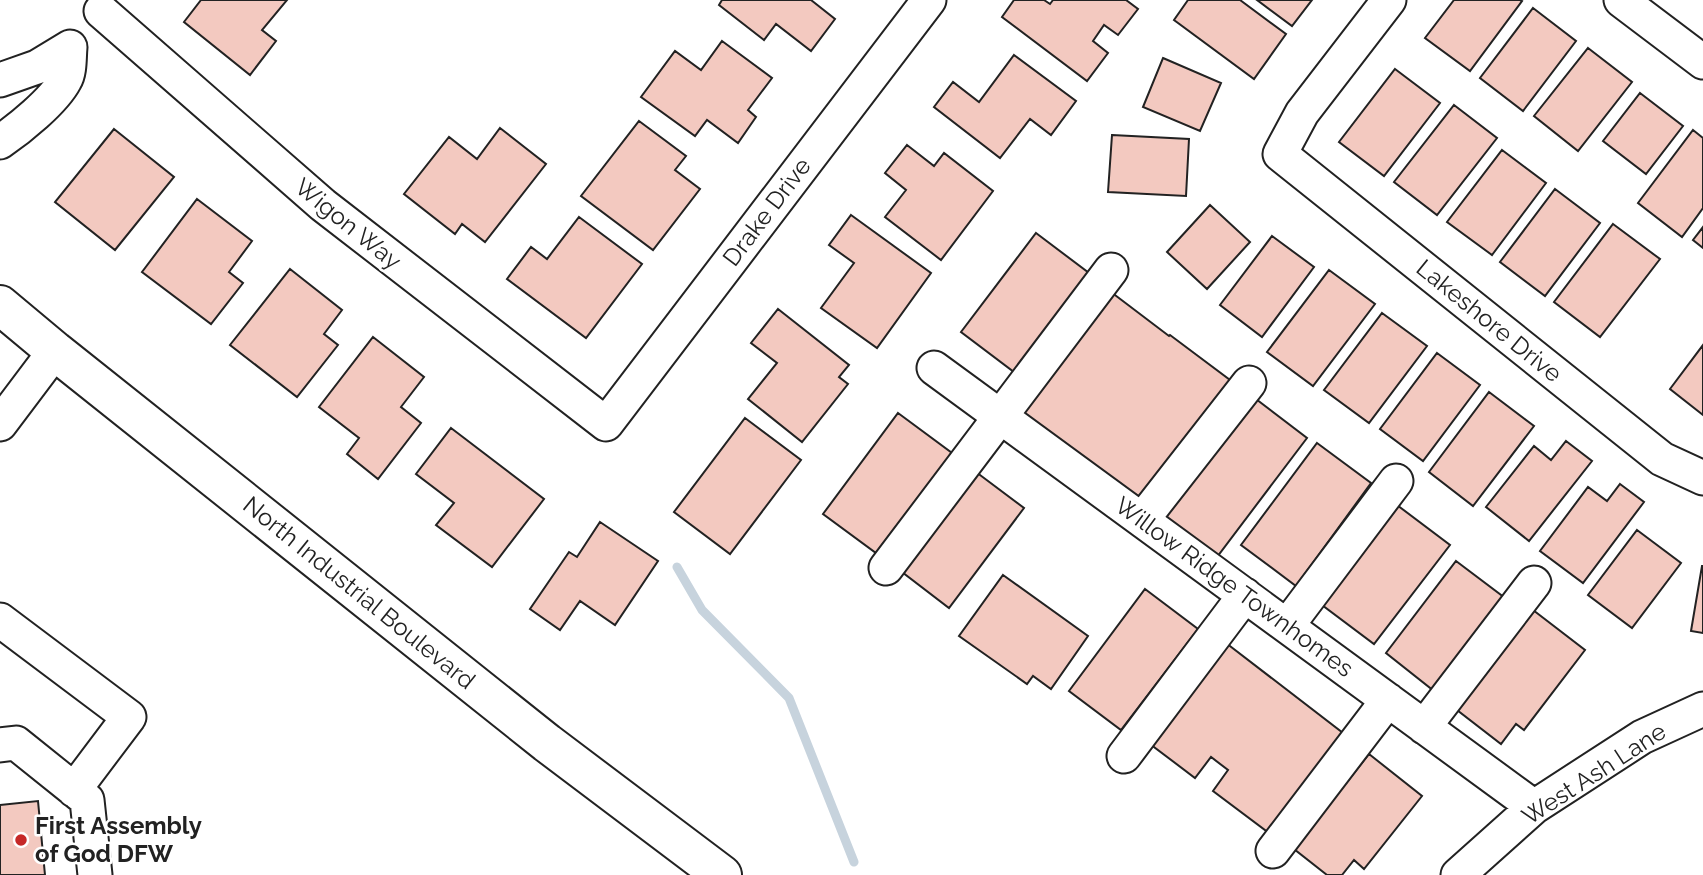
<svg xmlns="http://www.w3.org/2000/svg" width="1703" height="875" font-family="Raleway,sans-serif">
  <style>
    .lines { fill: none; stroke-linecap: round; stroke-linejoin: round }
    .stream { stroke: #c7d3dd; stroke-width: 9 }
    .building { fill: #f3c9c0; stroke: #222; stroke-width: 2 }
    .minor-casing { stroke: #222; stroke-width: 37 }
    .major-casing { stroke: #222; stroke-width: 42 }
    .minor { stroke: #fff; stroke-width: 33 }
    .major { stroke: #fff; stroke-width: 38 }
    .poi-dot { fill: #c62828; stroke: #fff; stroke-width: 2.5 }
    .labels { text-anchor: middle; stroke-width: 5; stroke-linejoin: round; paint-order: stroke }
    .street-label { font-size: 24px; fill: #222; stroke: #fff }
    .poi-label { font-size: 24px; font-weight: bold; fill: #222; stroke: #fff; text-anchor: start }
  </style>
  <rect width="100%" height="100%" fill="#fff"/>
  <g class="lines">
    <path class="stream" d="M 677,567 L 702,610 L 789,698 L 854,862"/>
  </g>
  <path class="building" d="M 201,0 L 287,0 L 262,30 L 276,41 L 250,75 L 184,22 Z
    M 722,0 L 811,0 L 835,19 L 811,51 L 776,24 L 764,40 L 719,5 Z
    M 1014,0 L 1044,0 L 1050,4 L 1053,0 L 1126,0 L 1138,9 L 1118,35 L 1104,25 L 1093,41 L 1108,53 L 1087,81 L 1002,17 Z
    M 1188,0 L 1240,0 L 1286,34 L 1254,79 L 1174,20 Z
    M 1257,0 L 1312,0 L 1292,26 Z
    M 1454,0 L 1520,0 L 1522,1 L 1470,71 L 1425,38 Z
    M 1533,8 L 1576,41 L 1523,111 L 1480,78 Z
    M 722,41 L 772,78 L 748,110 L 756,117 L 738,143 L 707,120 L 695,136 L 641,97 L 675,51 L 701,70 Z
    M 1588,48 L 1632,82 L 1578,151 L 1534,116 Z
    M 1014,55 L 1076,101 L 1051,135 L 1030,119 L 1000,158 L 934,107 L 953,82 L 979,102 Z
    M 1163,58 L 1221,83 L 1200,131 L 1143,107 Z
    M 1395,69 L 1440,103 L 1384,176 L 1339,142 Z
    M 1640,93 L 1683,126 L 1646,174 L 1603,141 Z
    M 1454,105 L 1497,138 L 1437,215 L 1394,182 Z
    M 639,121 L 686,156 L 675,170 L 700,189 L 653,250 L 581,196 Z
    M 500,128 L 546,164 L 485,242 L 462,224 L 455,234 L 404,194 L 449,137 L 477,159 Z
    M 114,129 L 174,177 L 115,250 L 55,202 Z
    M 1693,130 L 1703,138 L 1703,208 L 1682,237 L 1638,203 Z
    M 1112,135 L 1189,139 L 1186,196 L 1108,192 Z
    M 907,145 L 934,166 L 944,153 L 993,191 L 941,260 L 885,217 L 906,190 L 885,173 Z
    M 1502,150 L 1546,183 L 1492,255 L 1447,222 Z
    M 1555,189 L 1600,223 L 1545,296 L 1500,262 Z
    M 197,199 L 252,241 L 229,272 L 243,283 L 211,324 L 142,272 Z
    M 1210,205 L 1250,242 L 1207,289 L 1167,252 Z
    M 851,215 L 931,273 L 877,348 L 821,308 L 854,263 L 829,245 Z
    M 579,217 L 642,264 L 586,338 L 507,279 L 531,247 L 547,259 Z
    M 1613,224 L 1660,259 L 1600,337 L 1554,302 Z
    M 1703,227 L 1703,248 L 1693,240 Z
    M 1036,233 L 1089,273 L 1014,372 L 961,332 Z
    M 1272,236 L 1314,267 L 1262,337 L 1220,305 Z
    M 290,269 L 342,310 L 324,334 L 338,345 L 297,397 L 230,345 Z
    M 1329,270 L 1375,304 L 1313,386 L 1267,352 Z
    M 1111,292 L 1169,336 L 1170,335 L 1230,380 L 1139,501 L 1019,413 Z
    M 778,309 L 849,365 L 839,377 L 848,384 L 802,442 L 748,399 L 777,363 L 751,343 Z
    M 1382,313 L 1427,346 L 1369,423 L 1324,390 Z
    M 373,337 L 424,377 L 401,407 L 421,423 L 378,479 L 347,454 L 359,438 L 319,407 Z
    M 1703,345 L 1703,415 L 1670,389 Z
    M 1437,353 L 1480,385 L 1423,461 L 1380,429 Z
    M 1489,392 L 1534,426 L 1473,506 L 1429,472 Z
    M 1252,396 L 1307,438 L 1217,557 L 1162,515 Z
    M 898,413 L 952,453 L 876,553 L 823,514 Z
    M 745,418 L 801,460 L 730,554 L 674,512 Z
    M 451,428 L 544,499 L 492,567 L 436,525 L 454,503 L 416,474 Z
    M 1566,441 L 1592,461 L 1529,541 L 1486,507 L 1534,446 L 1551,460 Z
    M 1317,443 L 1371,483 L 1296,586 L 1241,545 Z
    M 976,472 L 1024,508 L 949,608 L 902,572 Z
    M 1620,484 L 1644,502 L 1583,583 L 1540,551 L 1588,487 L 1607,501 Z
    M 1393,502 L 1450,545 L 1374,644 L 1318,602 Z
    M 600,522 L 658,561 L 615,625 L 580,601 L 560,630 L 530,609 L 569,552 L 577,557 Z
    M 1637,530 L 1681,563 L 1632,628 L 1588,595 Z
    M 1456,561 L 1505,598 L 1434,691 L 1386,653 Z
    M 1702,566 L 1703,566 L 1703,633 L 1691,631 Z
    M 1003,575 L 1088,636 L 1051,689 L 1033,676 L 1027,684 L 959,636 Z
    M 1145,589 L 1198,629 L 1121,730 L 1069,691 Z
    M 1533,610 L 1585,650 L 1524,730 L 1516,724 L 1501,744 L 1457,710 Z
    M 1226,643 L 1343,733 L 1269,833 L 1213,791 L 1228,770 L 1211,757 L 1195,778 L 1150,744 Z
    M 1369,754 L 1422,796 L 1364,869 L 1354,860 L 1342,875 L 1327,875 L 1294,849 Z
    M 38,801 L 45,875 L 0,875 L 0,805 Z"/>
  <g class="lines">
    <defs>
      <path id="minor" d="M 1389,0 L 1302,113 L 1280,154 L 1662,459 L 1703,478
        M 1621,0 L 1703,62
        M 101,11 L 323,205 L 606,424 L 929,0
        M 0,80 L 37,67 L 70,47 C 69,57 70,72 65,80 C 54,101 19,129 0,142
        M 934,368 L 1534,807
        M 0,424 L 55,351
        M 1142,520 L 1249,383
        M 886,568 L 1111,270
        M 0,620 L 129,717 L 74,790
        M 1287,626 L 1396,481
        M 1424,727 L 1534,583
        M 0,745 L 16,743 L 87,800 L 95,875
        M 1124,756 L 1245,595
        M 1273,851 L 1388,700
        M 1458,875 L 1534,807 L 1642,737 L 1703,709"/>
      <path id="major" d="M 0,305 L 55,351 L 547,743 L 722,875"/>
    </defs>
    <use href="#minor" class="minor-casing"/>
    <use href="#major" class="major-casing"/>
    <use href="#minor" class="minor"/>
    <use href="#major" class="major"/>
  </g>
  <circle class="poi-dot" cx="21" cy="840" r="7"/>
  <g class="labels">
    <g class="street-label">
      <text transform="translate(767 212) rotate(-53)" y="8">Drake Drive</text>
      <text transform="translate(348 224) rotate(39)" y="8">Wigon Way</text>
      <text transform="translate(1489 321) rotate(39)" y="8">Lakeshore Drive</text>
      <text transform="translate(1234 587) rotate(36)" y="8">Willow Ridge Townhomes</text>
      <text transform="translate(359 593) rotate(39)" y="8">North Industrial Boulevard</text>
      <text transform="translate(1594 774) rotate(-33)" y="8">West Ash Lane</text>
    </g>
    <g class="poi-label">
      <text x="35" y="834">First Assembly<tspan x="35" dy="28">of God DFW</tspan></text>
    </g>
  </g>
</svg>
